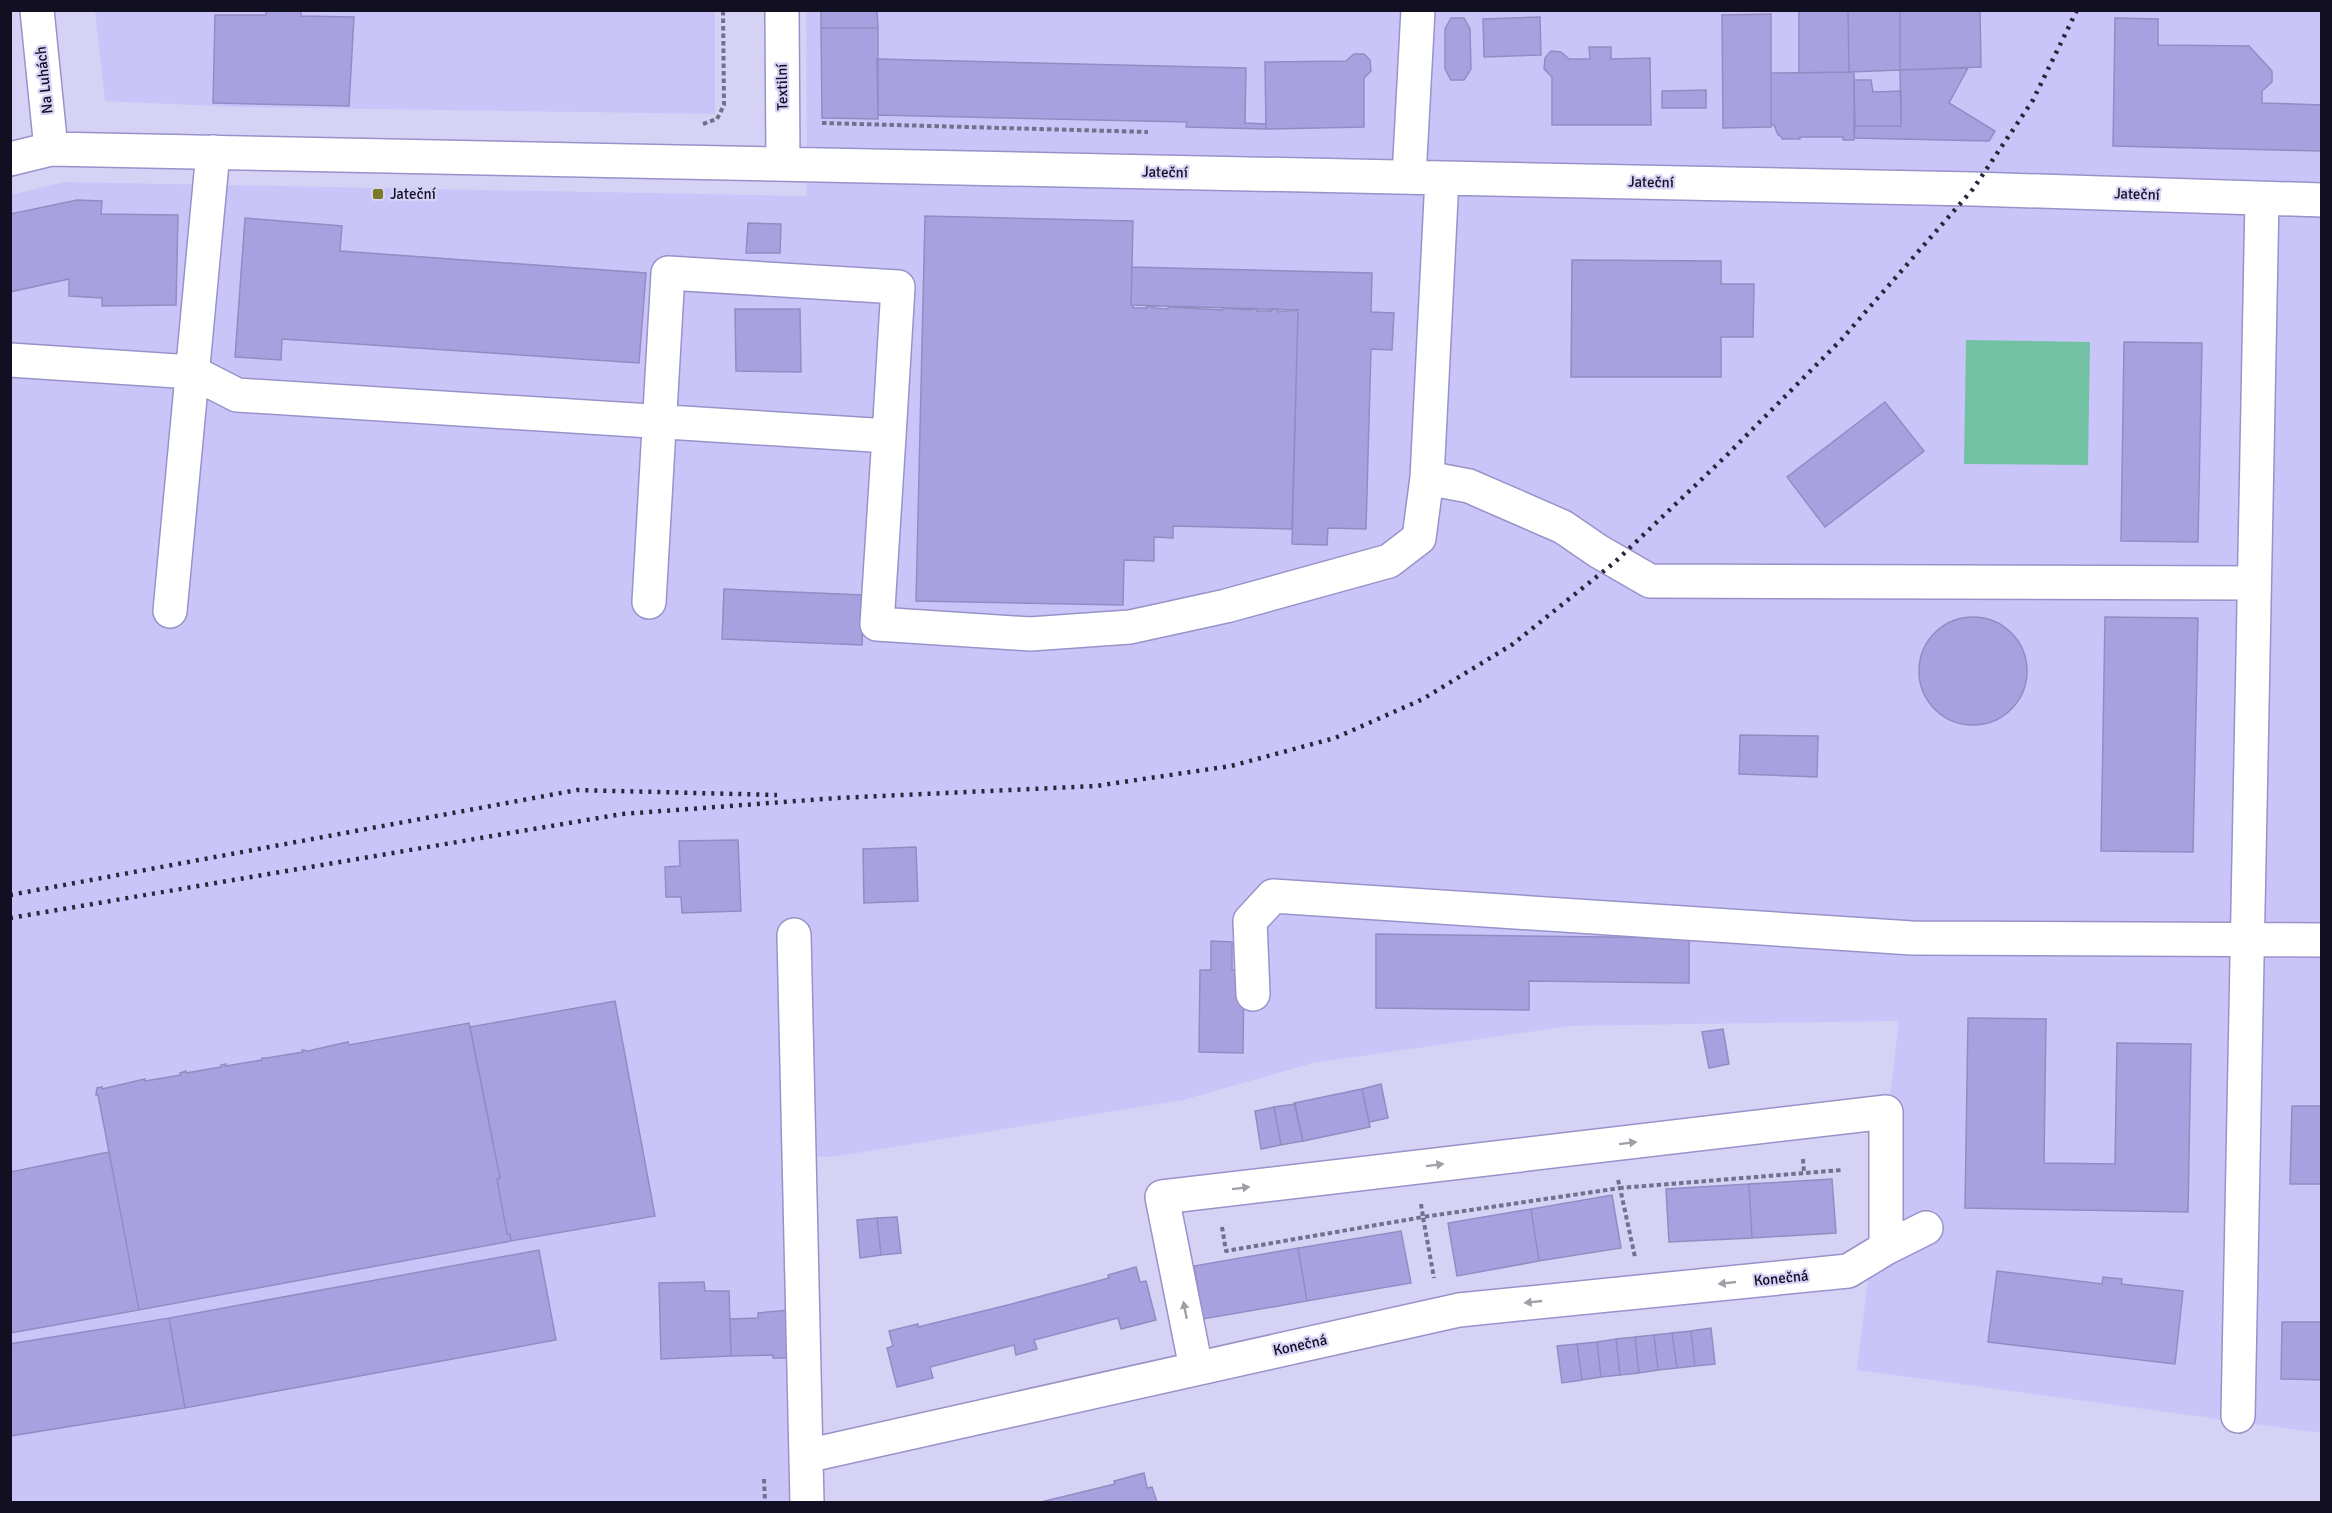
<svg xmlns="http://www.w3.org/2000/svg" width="2332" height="1513" font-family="Signika,sans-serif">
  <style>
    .built { fill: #cac5f9 }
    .water { fill: #73c1a5 }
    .building { fill: #a8a1df; stroke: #928cc3; stroke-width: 1.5 }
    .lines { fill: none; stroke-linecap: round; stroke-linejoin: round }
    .minor-casing { stroke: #9892c9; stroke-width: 36 }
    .path { stroke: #73708c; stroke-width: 4; stroke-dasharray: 4.5 3; stroke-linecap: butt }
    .minor { stroke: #fff; stroke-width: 33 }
    .rail { stroke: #29263c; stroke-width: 4.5; stroke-dasharray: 3 6; stroke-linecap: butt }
    .oneway { fill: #a09fa7 }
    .poi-dot { fill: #7c7b23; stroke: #d5d2f6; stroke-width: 2 }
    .labels { text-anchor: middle; stroke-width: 4.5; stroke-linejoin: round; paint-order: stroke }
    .street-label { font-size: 15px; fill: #120f23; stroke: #d5d2f6 }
    .poi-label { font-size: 15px; fill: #120f23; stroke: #d5d2f6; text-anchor: start }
  </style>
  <rect width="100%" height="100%" fill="#d5d2f6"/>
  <path class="built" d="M 95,11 L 715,11 L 715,114 L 237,107 L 105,101 Z
    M 806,11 L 2321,11 L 2321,1433 L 1857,1370 L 1899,1021 L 1571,1026 L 1313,1063 L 1183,1100 L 832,1157 L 781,1155 L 791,1326 L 793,1502 L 11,1502 L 10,195 L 64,182 L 807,196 Z"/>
  <path class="water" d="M 1966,340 L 2090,342 L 2088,465 L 1964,464 Z"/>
  <path class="building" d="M 266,10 L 301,10 L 301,16 L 354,17 L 349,106 L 213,103 L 215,15 L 266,15 Z
    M 821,10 L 877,10 L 878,28 L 821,28 Z
    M 1799,10 L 1848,10 L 1849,72 L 1799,73 Z
    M 1848,10 L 1900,10 L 1900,70 L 1849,72 Z
    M 1900,10 L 1980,10 L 1981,67 L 1900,70 Z
    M 1771,14 L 1771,127 L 1723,128 L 1722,15 Z
    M 1540,17 L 1541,55 L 1484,57 L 1483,19 Z
    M 1451,18 L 1464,18 L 1470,29 L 1471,69 L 1464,80 L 1451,80 L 1445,69 L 1445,29 Z
    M 2115,18 L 2158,19 L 2158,45 L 2249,46 L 2272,71 L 2272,82 L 2262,91 L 2262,103 L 2322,105 L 2322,151 L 2113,146 Z
    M 821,28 L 878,28 L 878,119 L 822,118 Z
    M 1589,47 L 1611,47 L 1611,59 L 1650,58 L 1651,125 L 1552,125 L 1552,77 L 1544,69 L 1545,58 L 1551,51 L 1561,52 L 1569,59 L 1590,59 Z
    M 1354,54 L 1364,54 L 1370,60 L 1371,71 L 1364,78 L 1364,127 L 1266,129 L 1265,62 L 1346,61 Z
    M 877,59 L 1246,68 L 1245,123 L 1266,124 L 1266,129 L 1186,127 L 1187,122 L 878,115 Z
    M 1968,68 L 1949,103 L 1995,131 L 1989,141 L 1854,138 L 1855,126 L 1901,126 L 1900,70 Z
    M 1854,72 L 1854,140 L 1843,140 L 1843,137 L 1800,137 L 1800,139 L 1782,139 L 1782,137 L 1778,135 L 1774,125 L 1771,125 L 1771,73 Z
    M 1854,80 L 1871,80 L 1873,92 L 1901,91 L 1901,126 L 1855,126 Z
    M 1706,90 L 1706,108 L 1662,108 L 1662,91 Z
    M 77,200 L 102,201 L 101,214 L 178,215 L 176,305 L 102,306 L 102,298 L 69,296 L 69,279 L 10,292 L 10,214 Z
    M 925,216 L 1133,221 L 1131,305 L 1133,306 L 1133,308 L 1147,308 L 1147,306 L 1154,307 L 1154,308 L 1168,309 L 1168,307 L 1222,310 L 1223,308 L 1250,310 L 1250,308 L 1257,309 L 1257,311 L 1271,311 L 1271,309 L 1278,309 L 1278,312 L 1298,310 L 1292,529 L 1173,526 L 1173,538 L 1154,537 L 1154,561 L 1124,560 L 1123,605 L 916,601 Z
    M 245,218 L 342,226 L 340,251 L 646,273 L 639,363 L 282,339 L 281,360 L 235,357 Z
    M 748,223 L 781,224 L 780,253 L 746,253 Z
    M 1572,260 L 1721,261 L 1721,284 L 1754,284 L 1753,337 L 1721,337 L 1721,377 L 1571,377 Z
    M 1132,267 L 1372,273 L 1371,312 L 1394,313 L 1392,350 L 1371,349 L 1366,529 L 1328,528 L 1327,545 L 1292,544 L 1298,310 L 1131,305 Z
    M 735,309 L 800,309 L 801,372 L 736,371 Z
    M 2124,342 L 2202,343 L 2198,542 L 2121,541 Z
    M 1885,402 L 1924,451 L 1825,527 L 1787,477 Z
    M 724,589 L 864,595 L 862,645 L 722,639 Z
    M1919 671a54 54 0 1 1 108 0a54 54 0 1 1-108 0Z
    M 2105,617 L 2198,618 L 2193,852 L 2101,851 Z
    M 1740,735 L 1818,736 L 1817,777 L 1739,774 Z
    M 738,840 L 741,911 L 682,913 L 681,897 L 666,897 L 665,867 L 680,866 L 679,841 Z
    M 916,847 L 918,901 L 864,903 L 863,849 Z
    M 1376,934 L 1689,938 L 1689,983 L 1529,981 L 1529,1010 L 1376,1008 Z
    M 1211,941 L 1232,942 L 1232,970 L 1244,970 L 1243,1053 L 1199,1052 L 1200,970 L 1211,970 Z
    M 615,1001 L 655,1216 L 511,1241 L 510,1234 L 507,1234 L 497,1179 L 500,1178 L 470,1027 Z
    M 1968,1018 L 2046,1019 L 2044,1163 L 2115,1164 L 2117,1043 L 2191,1044 L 2188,1212 L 1965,1208 Z
    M 469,1023 L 500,1178 L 497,1179 L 507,1234 L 510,1234 L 511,1241 L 139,1310 L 109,1152 L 98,1095 L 96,1095 L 97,1088 L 102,1087 L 102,1089 L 145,1079 L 145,1081 L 181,1075 L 180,1073 L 186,1071 L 186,1073 L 221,1067 L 221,1065 L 226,1064 L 226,1066 L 262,1060 L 262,1058 L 267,1058 L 303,1052 L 302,1050 L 308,1051 L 348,1042 L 349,1045 Z
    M 1723,1029 L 1729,1064 L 1709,1068 L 1702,1032 Z
    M 1381,1084 L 1388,1118 L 1369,1122 L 1362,1089 Z
    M 1362,1089 L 1370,1127 L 1303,1141 L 1294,1103 Z
    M 1295,1104 L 1303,1141 L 1281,1145 L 1274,1107 Z
    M 2292,1106 L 2322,1106 L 2322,1184 L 2290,1184 Z
    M 1274,1107 L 1281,1145 L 1261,1149 L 1255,1111 Z
    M 109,1152 L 139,1310 L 10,1333 L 10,1172 Z
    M 1832,1179 L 1836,1233 L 1752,1238 L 1749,1184 Z
    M 1749,1184 L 1752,1238 L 1669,1242 L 1666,1189 Z
    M 1612,1195 L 1621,1248 L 1539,1261 L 1531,1209 Z
    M 1531,1209 L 1539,1261 L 1457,1276 L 1448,1223 Z
    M 897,1217 L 901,1253 L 881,1255 L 877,1218 Z
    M 877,1218 L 881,1255 L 860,1258 L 857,1220 Z
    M 1401,1231 L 1411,1283 L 1307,1301 L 1298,1248 Z
    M 1298,1248 L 1307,1301 L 1203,1319 L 1194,1266 Z
    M 539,1250 L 556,1340 L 185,1408 L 169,1318 Z
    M 1136,1267 L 1140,1282 L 1146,1281 L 1156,1320 L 1121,1329 L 1118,1318 L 1034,1340 L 1037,1349 L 1016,1355 L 1014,1345 L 930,1367 L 933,1378 L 897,1387 L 887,1348 L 893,1346 L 889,1331 L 918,1324 L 918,1327 L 1008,1305 L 1109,1278 L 1108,1275 Z
    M 1997,1271 L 2102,1284 L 2103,1277 L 2122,1279 L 2121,1284 L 2183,1291 L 2175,1364 L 1988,1342 Z
    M 704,1282 L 705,1291 L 729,1291 L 731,1356 L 661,1359 L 659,1283 Z
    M 789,1310 L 791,1358 L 773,1358 L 773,1355 L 731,1356 L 730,1319 L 758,1318 L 758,1313 Z
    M 169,1318 L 185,1408 L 10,1436 L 10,1344 Z
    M 2282,1322 L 2322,1322 L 2322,1380 L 2281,1379 Z
    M 1711,1328 L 1715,1364 L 1695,1366 L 1691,1331 Z
    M 1691,1331 L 1695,1366 L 1677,1368 L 1672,1333 Z
    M 1672,1333 L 1677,1368 L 1658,1370 L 1654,1335 Z
    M 1654,1335 L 1658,1370 L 1639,1373 L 1635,1337 Z
    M 1635,1337 L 1639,1373 L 1620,1375 L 1616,1339 Z
    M 1616,1339 L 1620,1375 L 1601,1377 L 1597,1342 Z
    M 1597,1342 L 1601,1377 L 1582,1380 L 1577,1344 Z
    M 1577,1344 L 1582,1380 L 1562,1383 L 1557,1346 Z
    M 1144,1473 L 1147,1488 L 1152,1487 L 1157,1502 L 1041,1502 L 1115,1484 L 1114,1481 Z"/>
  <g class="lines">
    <defs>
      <path id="minor" d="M 37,10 L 51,149
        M 782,10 L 783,164
        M 10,159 L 51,149 L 1973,189 L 2322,200
        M 1409,177 L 1418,10
        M 10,360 L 192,372 L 237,395 L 889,436 L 877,624 L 1030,634 L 1130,627 L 1226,606 L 1389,561 L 1419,538 L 1427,478 L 1442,178
        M 1427,478 L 1469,486 L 1563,527 L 1598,551 L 1650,581 L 2254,583
        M 649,602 L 668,273 L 898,287 L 889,436
        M 170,611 L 213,152
        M 794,935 L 807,1502
        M 1253,994 L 1250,921 L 1273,896 L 1912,938 L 2322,940
        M 1196,1368 L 1162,1197 L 1886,1112 L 1886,1248
        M 2238,1416 L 2262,199
        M 806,1456 L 1459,1310 L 1848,1271 L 1886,1248 L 1926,1228"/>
    </defs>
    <use href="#minor" class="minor-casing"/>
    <path class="path" d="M 822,123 L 1148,132
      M 703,124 L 717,119 L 724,105 L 723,10
      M 1803,1159 L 1804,1173
      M 1618,1180 L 1620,1188 L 1842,1170
      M 1421,1204 L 1423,1217 L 1620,1188 L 1635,1257
      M 1222,1227 L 1226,1251 L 1423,1217 L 1434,1278
      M 764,1479 L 765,1502"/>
    <use href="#minor" class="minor"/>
    <path class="rail" d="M 10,895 L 577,790 L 777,795
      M 10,918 L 622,814 L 837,798 L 1096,786 L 1231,766 L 1335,738 L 1423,699 L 1513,644 L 1615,562 L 1725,457 L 1841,340 L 1973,189 L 2033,100 L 2077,10"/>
  </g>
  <defs><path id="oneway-solid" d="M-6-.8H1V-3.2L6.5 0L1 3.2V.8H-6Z" transform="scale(1.5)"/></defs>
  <g class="oneway">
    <use href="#oneway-solid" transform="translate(1628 1143) rotate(-7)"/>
    <use href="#oneway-solid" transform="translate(1435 1165) rotate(-7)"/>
    <use href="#oneway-solid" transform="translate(1241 1188) rotate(-7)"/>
    <use href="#oneway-solid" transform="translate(1727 1283) rotate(174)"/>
    <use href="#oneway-solid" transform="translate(1533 1302) rotate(174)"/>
    <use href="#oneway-solid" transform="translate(1185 1310) rotate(-101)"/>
  </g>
  <rect class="poi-dot" x="372" y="188" width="12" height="12" rx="3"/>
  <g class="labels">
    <g class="street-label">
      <text transform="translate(44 80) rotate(-96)" y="5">Na Luhách</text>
      <text transform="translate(782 87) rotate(-91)" y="5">Textilní</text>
      <text transform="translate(1165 172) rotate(1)" y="5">Jateční</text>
      <text transform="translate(1651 182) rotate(1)" y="5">Jateční</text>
      <text transform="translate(2137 194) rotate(2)" y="5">Jateční</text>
      <text transform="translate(1781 1278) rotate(-6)" y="5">Konečná</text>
      <text transform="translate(1300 1345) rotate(-12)" y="5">Konečná</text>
    </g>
    <g class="poi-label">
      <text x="390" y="199">Jateční</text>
    </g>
  </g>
  <rect width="2332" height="1513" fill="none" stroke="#120f23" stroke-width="24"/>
</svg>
